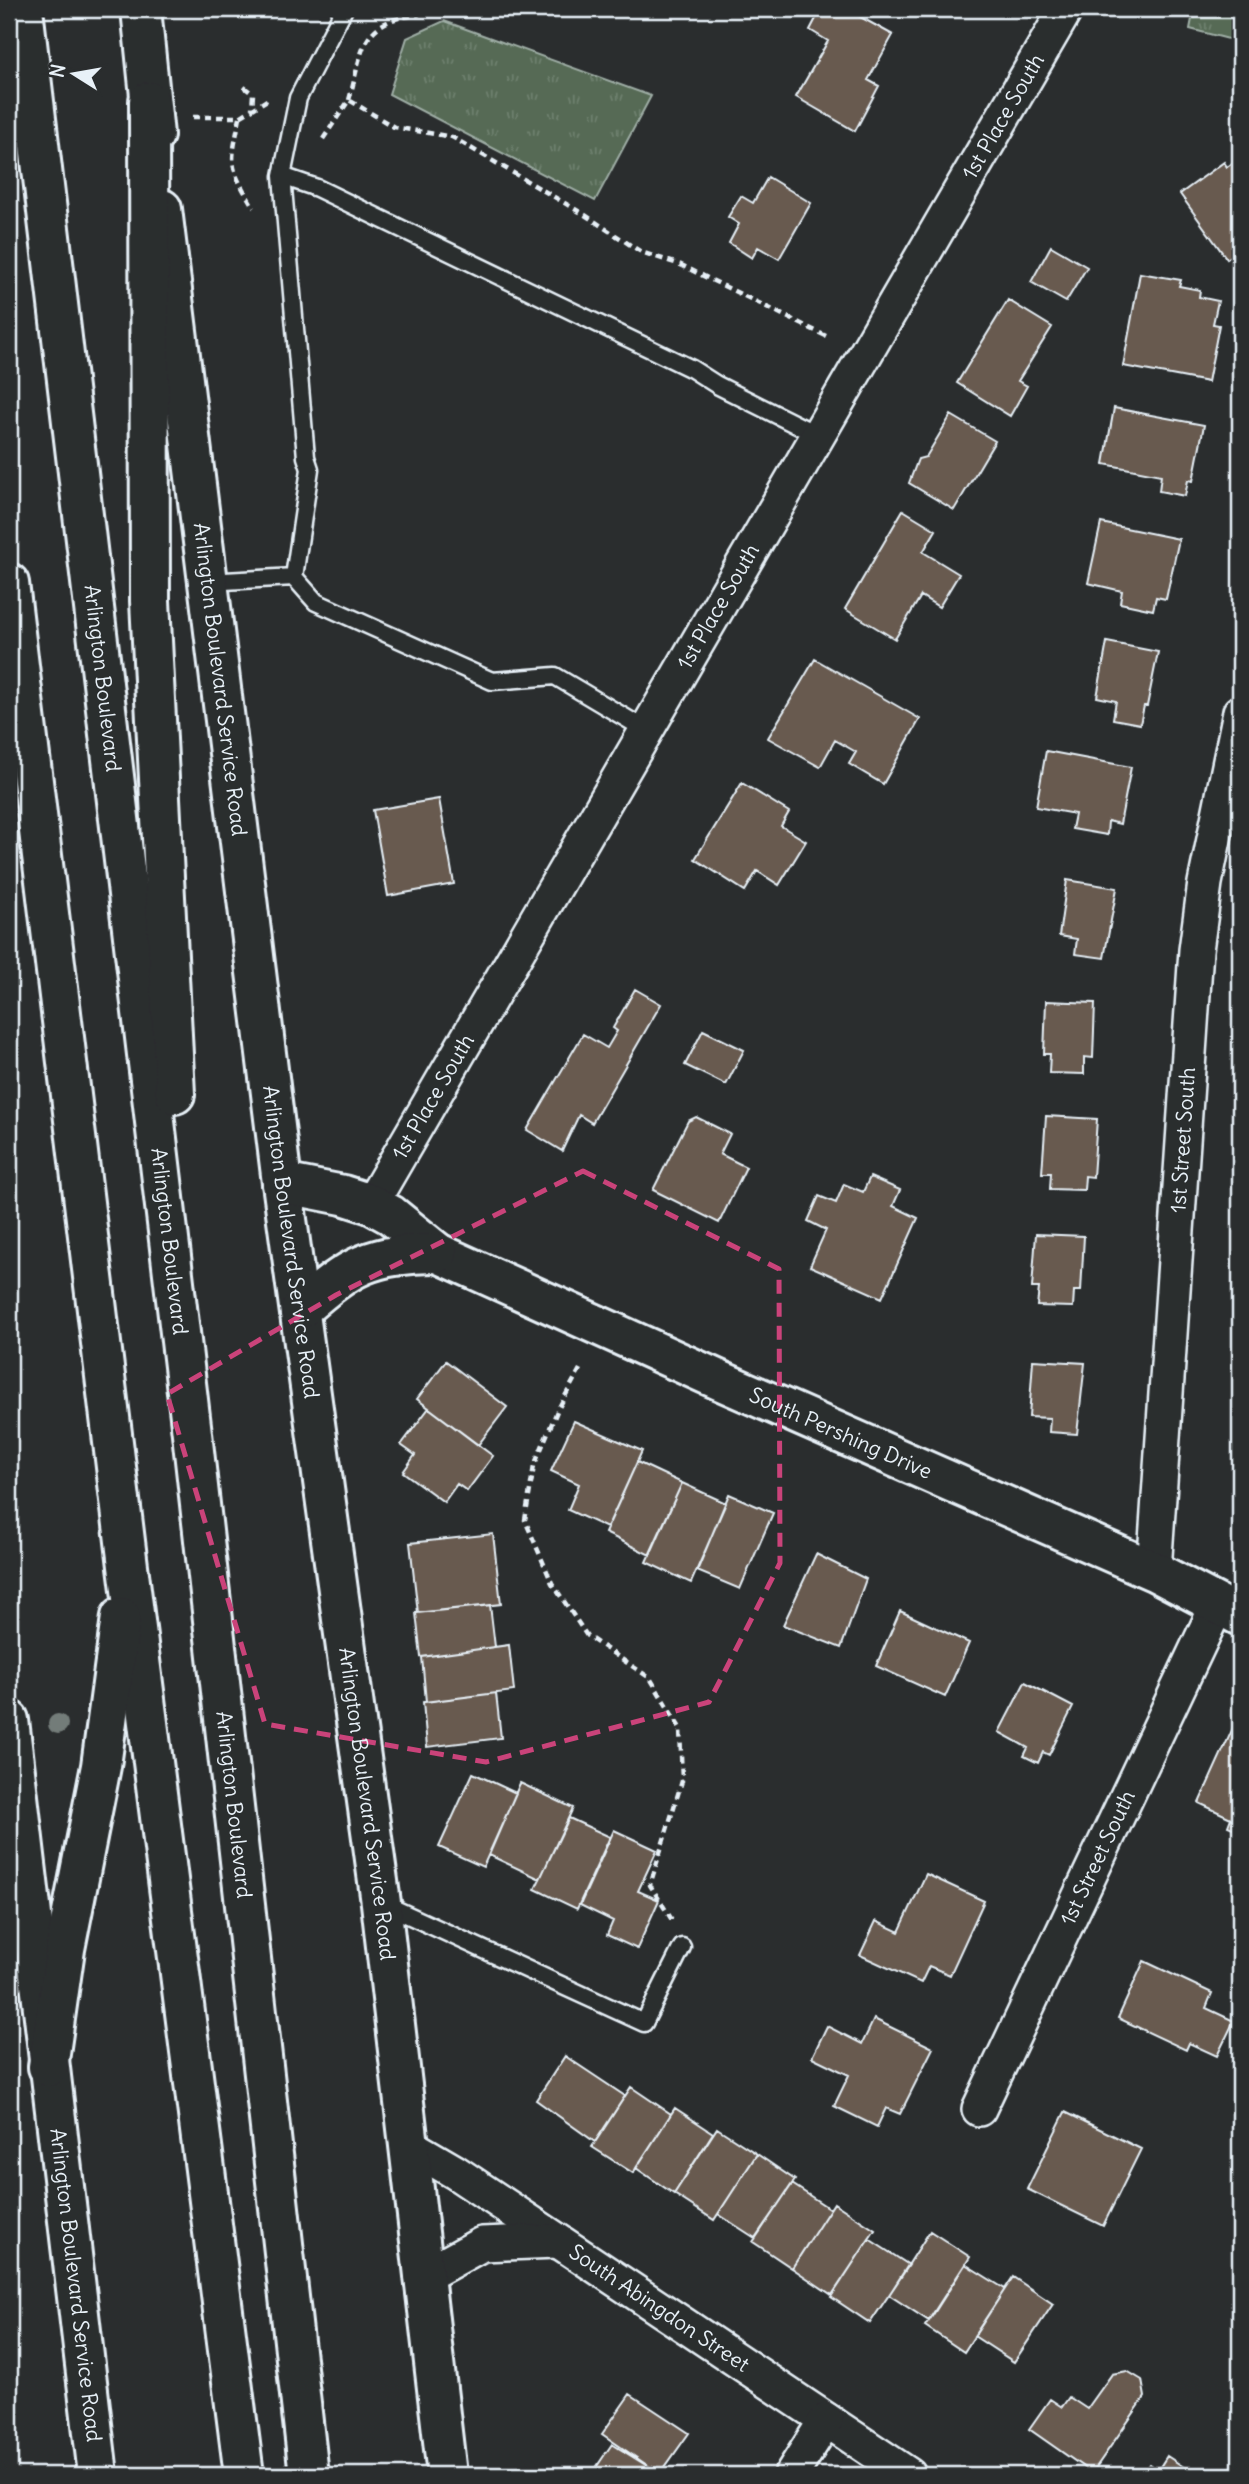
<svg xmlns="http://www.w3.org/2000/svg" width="1249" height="2484" font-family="Delius,sans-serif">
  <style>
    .grass { fill: url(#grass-tufts); stroke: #9faea6; stroke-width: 2 }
    .building { fill: #685a4f; stroke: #e8f1f8; stroke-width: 2 }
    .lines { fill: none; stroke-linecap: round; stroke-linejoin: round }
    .lane-casing { stroke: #e8f1f8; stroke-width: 21 }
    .street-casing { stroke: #e8f1f8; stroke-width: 38 }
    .secondary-casing { stroke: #e8f1f8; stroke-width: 44 }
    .highway-casing { stroke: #e8f1f8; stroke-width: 44 }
    .path { stroke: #e8f1f8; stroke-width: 4.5; stroke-dasharray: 7 5; stroke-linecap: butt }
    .lane { stroke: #2a2d2e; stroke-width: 16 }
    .street { stroke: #2a2d2e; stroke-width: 33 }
    .secondary { stroke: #2a2d2e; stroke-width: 38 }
    .highway { stroke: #2a2d2e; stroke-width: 38 }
    .tree { fill: #737b79 }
    .marked { fill: none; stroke: #ca437a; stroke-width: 5; stroke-dasharray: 14 9; stroke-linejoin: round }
    .labels { text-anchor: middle; stroke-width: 5; stroke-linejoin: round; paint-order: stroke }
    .street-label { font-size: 21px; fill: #e8f1f8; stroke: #2a2d2e }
  </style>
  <defs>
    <pattern id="grass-tufts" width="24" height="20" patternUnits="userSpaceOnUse" patternTransform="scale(1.75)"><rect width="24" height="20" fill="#566a55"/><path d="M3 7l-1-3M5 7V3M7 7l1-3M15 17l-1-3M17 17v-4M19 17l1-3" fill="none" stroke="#6e806e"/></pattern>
  </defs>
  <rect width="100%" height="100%" fill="#2a2d2e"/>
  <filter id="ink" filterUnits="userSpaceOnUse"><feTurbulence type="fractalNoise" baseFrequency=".0143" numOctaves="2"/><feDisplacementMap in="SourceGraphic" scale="14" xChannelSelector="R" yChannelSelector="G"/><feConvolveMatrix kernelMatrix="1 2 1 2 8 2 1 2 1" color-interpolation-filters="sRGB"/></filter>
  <g filter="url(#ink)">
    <path class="grass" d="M 1194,9 L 1240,9 L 1240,42 L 1190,29 Z
      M 444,21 L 651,96 L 595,201 L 389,94 L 407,38 Z"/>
    <path class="building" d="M 821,9 L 846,9 L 893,35 L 868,80 L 879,86 L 855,131 L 796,97 L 828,41 L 810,30 Z
      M 1240,158 L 1240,249 L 1227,259 L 1180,194 L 1224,162 L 1227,167 Z
      M 768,177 L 811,203 L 779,259 L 758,247 L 752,258 L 729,243 L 739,224 L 728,217 L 741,196 L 753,203 Z
      M 1051,246 L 1087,267 L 1066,302 L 1031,282 Z
      M 1140,273 L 1181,280 L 1179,286 L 1200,290 L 1199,297 L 1218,301 L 1213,324 L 1219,325 L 1208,382 L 1123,366 Z
      M 1008,300 L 1052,327 L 1018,381 L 1027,386 L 1010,416 L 957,383 Z
      M 1114,408 L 1204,425 L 1193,481 L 1188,480 L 1185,496 L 1159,491 L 1161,475 L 1104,464 Z
      M 951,415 L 995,441 L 954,510 L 909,483 L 918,459 L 926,457 Z
      M 903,510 L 936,530 L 923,552 L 959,574 L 939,607 L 921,596 L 895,639 L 845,609 Z
      M 1101,523 L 1179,539 L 1166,599 L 1156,597 L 1153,610 L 1120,603 L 1122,591 L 1088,583 Z
      M 1107,642 L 1158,652 L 1147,706 L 1144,706 L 1140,724 L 1113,719 L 1116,701 L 1097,697 Z
      M 815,659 L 920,719 L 883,784 L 849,764 L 856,752 L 835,740 L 820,767 L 768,738 Z
      M 1046,751 L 1131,767 L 1120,824 L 1108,821 L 1107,835 L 1072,829 L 1075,814 L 1036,807 Z
      M 742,783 L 789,812 L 781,826 L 806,841 L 779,885 L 757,871 L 745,891 L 695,859 Z
      M 439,799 L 454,884 L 388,896 L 373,810 Z
      M 1067,880 L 1117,888 L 1104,958 L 1075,954 L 1077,939 L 1059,936 Z
      M 635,989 L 661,1004 L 592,1123 L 579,1115 L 562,1151 L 527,1130 L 583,1034 L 607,1048 L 617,1031 L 613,1028 Z
      M 1046,1001 L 1095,1003 L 1093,1058 L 1084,1057 L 1084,1074 L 1049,1073 L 1050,1054 L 1044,1054 Z
      M 703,1030 L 744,1050 L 726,1085 L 685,1065 Z
      M 1046,1116 L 1097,1119 L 1093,1177 L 1085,1176 L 1084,1190 L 1050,1189 L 1051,1173 L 1042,1173 Z
      M 696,1117 L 730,1134 L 720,1154 L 746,1167 L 719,1223 L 653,1190 L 688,1121 Z
      M 870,1177 L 900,1190 L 893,1206 L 918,1218 L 882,1298 L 810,1266 L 826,1230 L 808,1221 L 819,1196 L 836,1203 L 844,1184 L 863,1192 Z
      M 1036,1234 L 1084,1236 L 1081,1291 L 1074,1291 L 1073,1307 L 1037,1306 L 1039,1288 L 1032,1288 Z
      M 1033,1360 L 1085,1363 L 1077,1434 L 1049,1432 L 1050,1418 L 1029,1417 Z
      M 446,1361 L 507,1407 L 478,1445 L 417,1399 Z
      M 429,1408 L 493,1456 L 467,1491 L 457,1484 L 444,1502 L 403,1472 L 415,1455 L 401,1445 Z
      M 574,1421 L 642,1451 L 607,1528 L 568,1510 L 579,1484 L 551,1471 Z
      M 637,1462 L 682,1483 L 650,1555 L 605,1533 Z
      M 682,1483 L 726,1503 L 691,1583 L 646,1562 Z
      M 729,1494 L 773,1513 L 740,1589 L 697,1571 Z
      M 493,1534 L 501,1604 L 418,1613 L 410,1543 Z
      M 816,1554 L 866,1579 L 841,1648 L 783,1625 Z
      M 490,1605 L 495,1647 L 421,1657 L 416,1613 Z
      M 900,1611 L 969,1643 L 945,1697 L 876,1666 Z
      M 509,1645 L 514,1691 L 426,1702 L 422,1657 Z
      M 1025,1682 L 1073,1707 L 1049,1755 L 1043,1752 L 1038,1763 L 1024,1756 L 1028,1748 L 999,1732 Z
      M 496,1693 L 501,1738 L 427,1747 L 423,1702 Z
      M 1233,1728 L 1240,1731 L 1240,1831 L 1228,1826 L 1231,1818 L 1199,1803 Z
      M 473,1773 L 516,1793 L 483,1867 L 439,1847 Z
      M 520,1783 L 573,1808 L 540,1879 L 489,1855 Z
      M 569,1818 L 610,1837 L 577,1909 L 535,1889 Z
      M 614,1830 L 657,1850 L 638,1891 L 659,1900 L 637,1949 L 607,1935 L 613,1921 L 580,1905 Z
      M 926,1874 L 984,1901 L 950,1975 L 929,1966 L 921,1983 L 860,1955 L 876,1921 L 899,1932 Z
      M 1144,1961 L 1212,1993 L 1206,2008 L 1234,2021 L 1217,2056 L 1189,2043 L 1186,2050 L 1118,2018 Z
      M 874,2019 L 933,2048 L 900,2114 L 886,2108 L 877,2127 L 834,2106 L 849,2075 L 812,2057 L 827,2026 L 862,2044 Z
      M 565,2056 L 625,2096 L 595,2142 L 536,2100 Z
      M 631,2087 L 671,2114 L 633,2173 L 592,2147 Z
      M 675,2108 L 713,2133 L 674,2194 L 636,2168 Z
      M 1065,2112 L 1141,2149 L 1103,2226 L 1027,2189 Z
      M 717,2128 L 757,2154 L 714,2220 L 674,2194 Z
      M 757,2154 L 795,2180 L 755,2238 L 718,2214 Z
      M 792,2184 L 830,2209 L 792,2268 L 753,2242 Z
      M 834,2203 L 875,2230 L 832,2295 L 792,2268 Z
      M 930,2231 L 970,2257 L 929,2321 L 889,2295 Z
      M 869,2239 L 909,2265 L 870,2323 L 831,2297 Z
      M 965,2264 L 1005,2289 L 964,2352 L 925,2326 Z
      M 1013,2277 L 1053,2304 L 1014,2362 L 974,2336 Z
      M 1127,2371 L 1142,2380 L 1145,2397 L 1092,2473 L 1029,2429 L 1050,2399 L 1062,2407 L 1069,2397 L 1087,2409 L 1112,2374 Z
      M 630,2394 L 689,2433 L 660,2474 L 602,2434 Z
      M 612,2444 L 660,2474 L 661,2475 L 591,2475 Z
      M 1167,2456 L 1196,2475 L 1141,2475 L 1149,2464 L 1158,2470 Z"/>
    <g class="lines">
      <defs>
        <path id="lane" d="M 344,9 L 298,98 L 282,176 L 306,457 L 310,469 L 294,577 L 316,602 L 492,681 L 555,676 L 646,730
          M 282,176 L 317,188 L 692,369 L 717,385 L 817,435
          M 207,582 L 294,577
          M 384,1904 L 644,2023 L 682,1947"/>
        <g id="street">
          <path id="s1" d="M 371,1204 L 1066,9"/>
          <path id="s2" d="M 1154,1571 L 1196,950 L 1205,883 L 1240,712"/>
          <path id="s3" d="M 979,2109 L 1217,1606"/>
          <path id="s4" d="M 407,2144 L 455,2172 L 909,2475"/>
          <path d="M 422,2277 L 482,2244 L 557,2241"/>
          <path d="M 791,2475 L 826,2420"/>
        </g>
        <g id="secondary">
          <path d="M 141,9 L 154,135"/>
          <path id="s5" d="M 162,209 L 282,1183 L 381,1903 L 447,2475"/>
          <path id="s6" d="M 282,1183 L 343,1195 L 371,1204 L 391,1215 L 438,1253 L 719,1380 L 1154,1571 L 1240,1616"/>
          <path d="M 301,1309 C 351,1265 370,1254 438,1253"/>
          <path id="s7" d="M 9,1720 L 98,2475"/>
        </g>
        <g id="highway">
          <path id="s8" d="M 23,9 L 193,1442 L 309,2475"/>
          <path d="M 149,101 L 150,601 L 175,1094"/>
          <path d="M 9,583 L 128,1566 L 244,2475"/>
          <path d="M 48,2067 L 65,1949 L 101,1766 L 121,1617"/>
        </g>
      </defs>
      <use href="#lane" class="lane-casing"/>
      <use href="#street" class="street-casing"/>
      <use href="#secondary" class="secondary-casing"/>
      <use href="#highway" class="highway-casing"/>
      <path class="path" d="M 1182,9 L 1195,16 L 1238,9
        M 244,87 L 253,94 L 252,109
        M 349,100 C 363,51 359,20 418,15 L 423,9
        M 193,117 L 240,117 L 267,100
        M 240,117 C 230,167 228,164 254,208
        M 323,139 L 349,100 L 394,127 L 452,137 L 585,215 L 641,252 L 681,265 L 830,338
        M 580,1369 L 557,1411 L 534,1466 L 525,1520 L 552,1583 L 587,1636 L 650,1678 L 680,1728 L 682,1781 L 650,1885 L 672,1920"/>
      <use href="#lane" class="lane"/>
      <use href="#street" class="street"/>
      <use href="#secondary" class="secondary"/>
      <use href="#highway" class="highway"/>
    </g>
    <circle class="tree" cx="58" cy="1724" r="10"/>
  </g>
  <path class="marked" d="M 583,1171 L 779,1269 L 780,1563 L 709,1702 L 486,1762 L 265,1724 L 167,1394 L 336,1295 Z"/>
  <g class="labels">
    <g class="street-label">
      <text dy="7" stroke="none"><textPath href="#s1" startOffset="1258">1st Place South</textPath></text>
      <text dy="7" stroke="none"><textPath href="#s1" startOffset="691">1st Place South</textPath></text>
      <text dy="7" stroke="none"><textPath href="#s8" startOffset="674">Arlington Boulevard</textPath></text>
      <text dy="7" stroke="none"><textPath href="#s5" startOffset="474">Arlington Boulevard Service Road</textPath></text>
      <text dy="7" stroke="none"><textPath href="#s1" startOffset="124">1st Place South</textPath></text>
      <text dy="7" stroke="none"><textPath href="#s2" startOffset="432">1st Street South</textPath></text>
      <text dy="7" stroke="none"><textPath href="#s8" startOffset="1241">Arlington Boulevard</textPath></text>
      <text dy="7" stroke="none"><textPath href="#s5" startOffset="1041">Arlington Boulevard Service Road</textPath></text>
      <text dy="7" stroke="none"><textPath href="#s6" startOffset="616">South Pershing Drive</textPath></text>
      <text dy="7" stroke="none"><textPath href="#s5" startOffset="1608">Arlington Boulevard Service Road</textPath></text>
      <text dy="7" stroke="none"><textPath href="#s8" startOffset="1808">Arlington Boulevard</textPath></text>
      <text dy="7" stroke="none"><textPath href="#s3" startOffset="278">1st Street South</textPath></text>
      <text dy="7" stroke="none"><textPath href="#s7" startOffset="569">Arlington Boulevard Service Road</textPath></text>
      <text dy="7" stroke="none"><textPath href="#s4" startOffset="301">South Abingdon Street</textPath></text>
    </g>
  </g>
  <rect width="1249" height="2484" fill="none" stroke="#2a2d2e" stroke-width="35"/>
  <rect x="18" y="18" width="1214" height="2449" fill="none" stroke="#e8f1f8" stroke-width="2.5" filter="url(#ink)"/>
  <g transform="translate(74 74) rotate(281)" stroke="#2a2d2e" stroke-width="5" paint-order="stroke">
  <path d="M0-5L12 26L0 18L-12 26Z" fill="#e8f1f8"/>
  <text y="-10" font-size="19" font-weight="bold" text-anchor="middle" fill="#e8f1f8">N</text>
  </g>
</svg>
